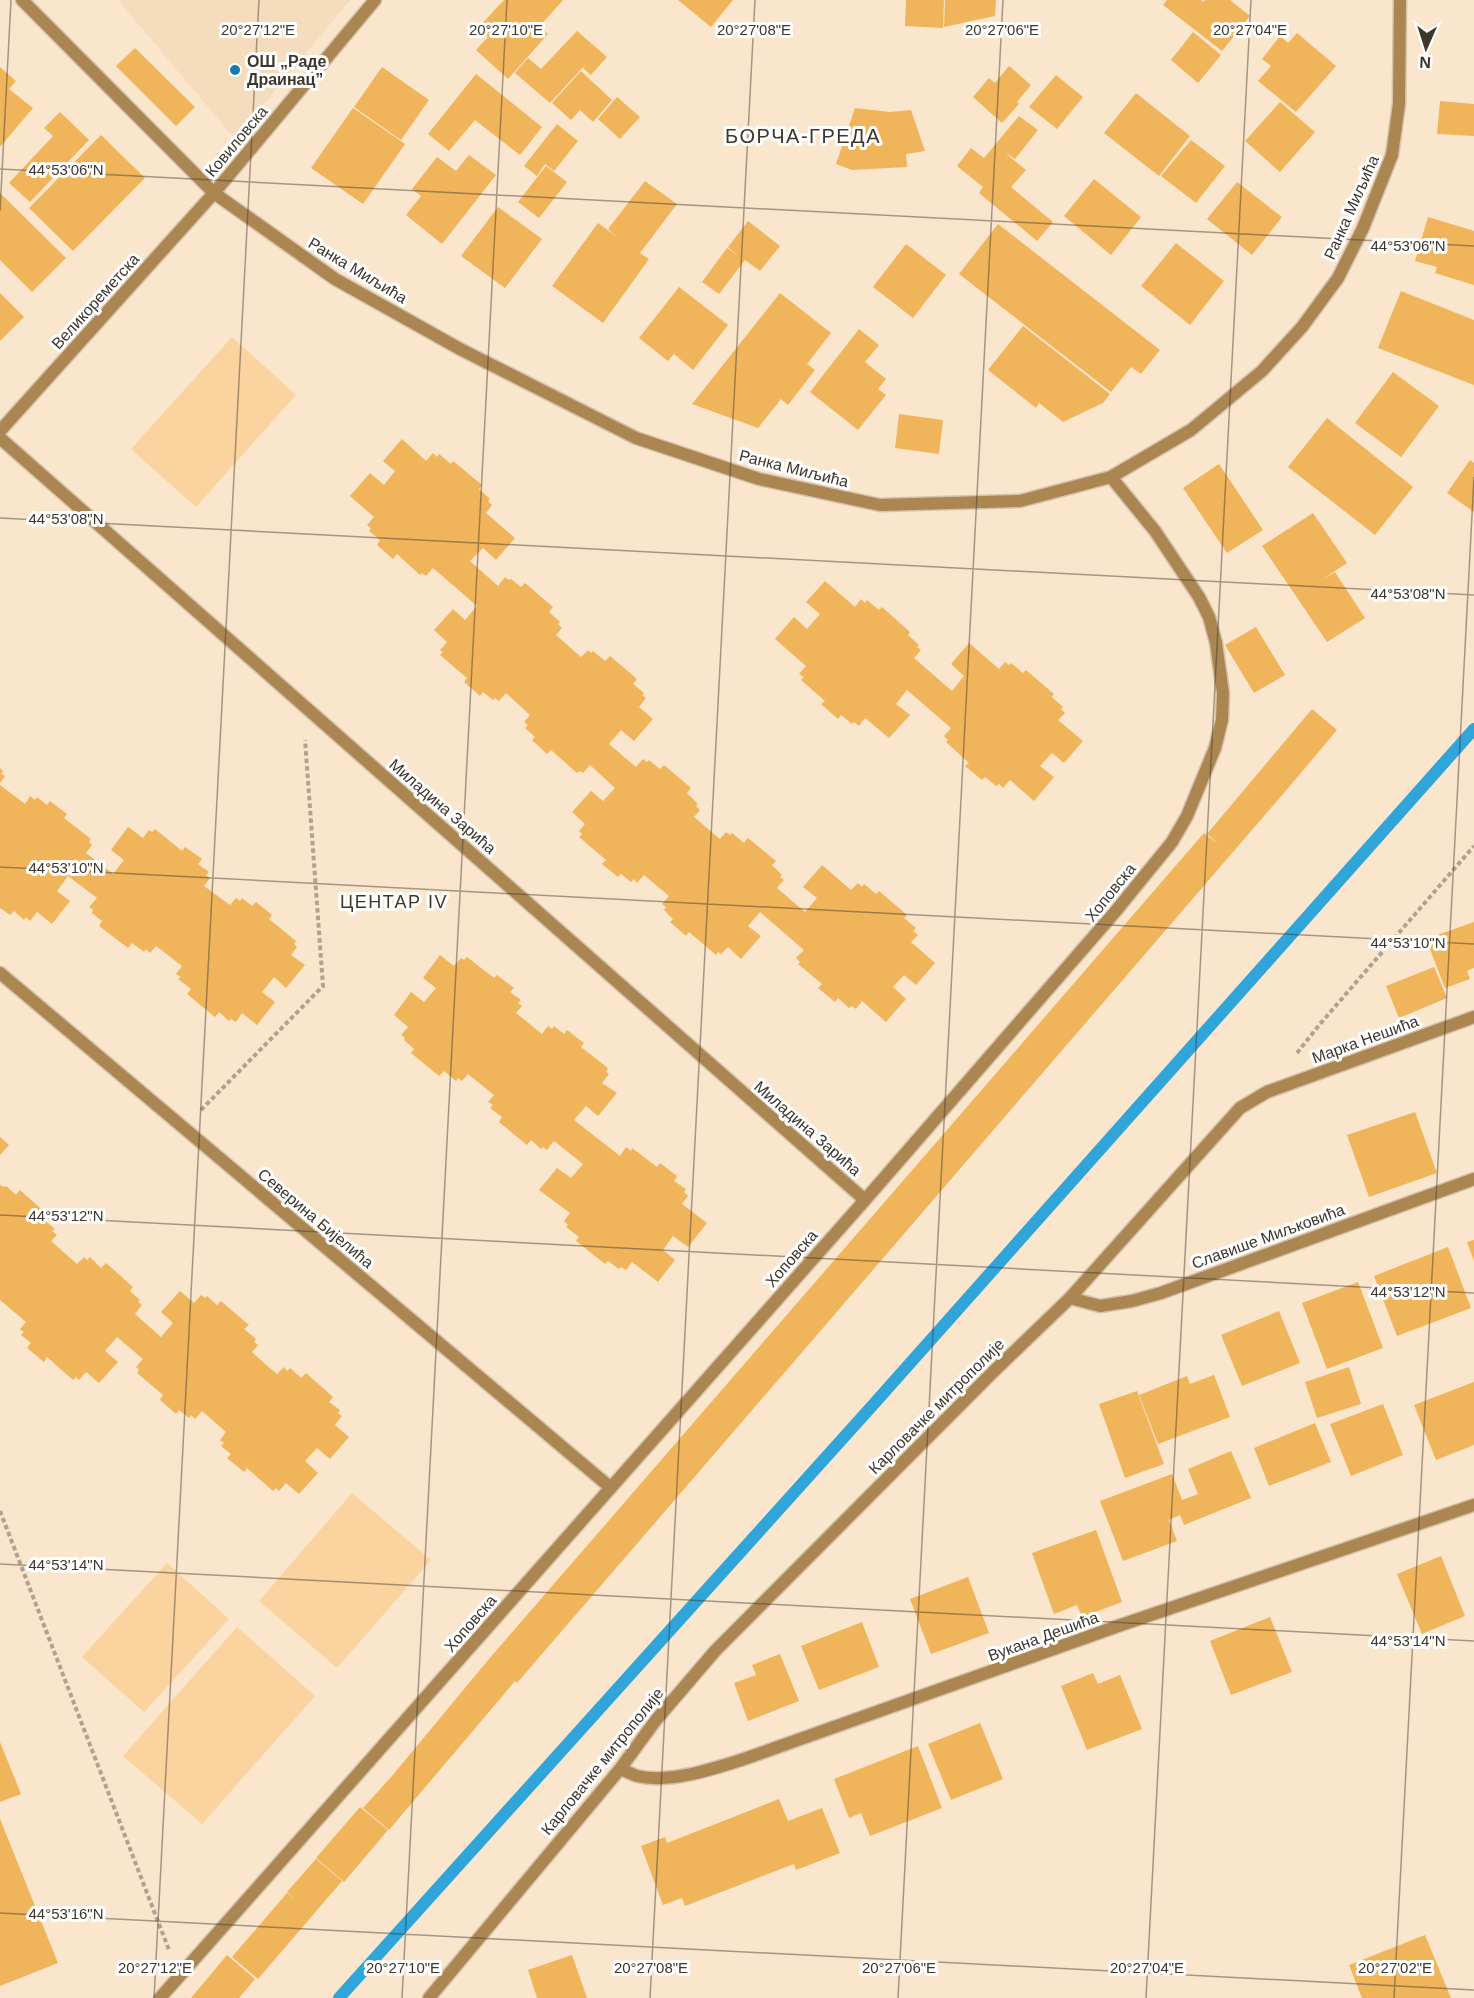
<svg xmlns="http://www.w3.org/2000/svg" width="1474" height="1998" font-family="Arial,sans-serif">
  <style>
    .built { fill: #f4dcbc }
    .green { fill: #fad39f }
    .lines { fill: none; stroke-linecap: round; stroke-linejoin: round }
    .stream { stroke: #2fa5da; stroke-width: 12 }
    .building { fill: #f0b45b }
    .minor-casing { stroke: #d3c3ad; stroke-width: 15 }
    .path { stroke: #b0a28e; stroke-width: 4; stroke-dasharray: 4.5 3; stroke-linecap: butt }
    .minor { stroke: #ac8651; stroke-width: 12 }
    .ticks { fill: none; stroke: #3d362c; stroke-width: 1.5; stroke-opacity: 0.45 }
    .poi-dot { fill: #177ca7; stroke: #fff; stroke-width: 2 }
    .labels { text-anchor: middle; stroke-width: 6; stroke-linejoin: round; paint-order: stroke }
    .poi-label { font-size: 16px; font-weight: bold; fill: #3d362c; stroke: #fff; text-anchor: start }
    .street-label { font-size: 16px; fill: #3d362c; stroke: #fff }
    .neighbourhood-label { font-size: 18px; letter-spacing: 1.5px; fill: #3d362c; stroke: #fff }
    .quarter-label { font-size: 20px; letter-spacing: 1.5px; fill: #3d362c; stroke: #fff }
    .ticks-label { font-size: 15px; text-anchor: middle; fill: #3d362c; stroke: #fff; stroke-width: 6; stroke-linejoin: round; paint-order: stroke }
  </style>
  <rect width="100%" height="100%" fill="#f9e6cd"/>
  <path class="built" d="M 118,0 L 350,0 L 235,139 Z"/>
  <path class="green" d="M 232,337 L 296,395 L 196,507 L 131,449 Z
    M 352,1493 L 431,1560 L 337,1668 L 259,1601 Z
    M 167,1563 L 229,1619 L 144,1712 L 82,1657 Z
    M 237,1627 L 315,1696 L 202,1824 L 123,1756 Z"/>
  <g class="lines">
    <path class="stream" d="M 339,1998 L 872,1406 L 1474,729"/>
  </g>
  <path class="building" d="M 504,0 L 563,0 L 540,26 L 526,14 L 548,34 L 508,79 L 476,50 L 488,37 L 478,28 Z
    M 678,0 L 733,0 L 711,27 Z
    M 906,0 L 944,0 L 943,28 L 905,26 Z
    M 945,0 L 996,0 L 995,16 L 944,27 Z
    M 1167,0 L 1201,0 L 1204,2 L 1205,0 L 1230,0 L 1250,16 L 1222,51 L 1163,5 Z
    M 577,31 L 607,57 L 591,75 L 583,68 L 585,65 L 550,103 L 515,73 L 528,58 L 541,69 Z
    M 1193,32 L 1221,55 L 1198,83 L 1171,60 Z
    M 1297,33 L 1336,66 L 1296,112 L 1258,81 L 1271,66 L 1262,59 L 1280,36 L 1288,43 Z
    M 135,48 L 195,107 L 176,126 L 116,66 Z
    M 1009,66 L 1031,85 L 1017,102 L 1019,104 L 1002,123 L 973,97 L 989,78 L 995,83 Z
    M 0,67 L 16,81 L 9,89 L 33,108 L 0,147 Z
    M 382,67 L 429,100 L 401,140 L 354,107 Z
    M 581,71 L 612,100 L 593,122 L 580,110 L 571,120 L 552,103 Z
    M 476,74 L 542,127 L 520,155 L 475,120 L 449,151 L 428,134 Z
    M 1056,75 L 1083,97 L 1057,129 L 1029,107 Z
    M 1136,93 L 1190,136 L 1159,176 L 1104,133 Z
    M 617,97 L 640,117 L 620,139 L 598,119 Z
    M 1440,101 L 1474,104 L 1474,136 L 1437,134 Z
    M 1280,102 L 1315,132 L 1280,172 L 1245,141 Z
    M 353,108 L 405,144 L 363,204 L 311,168 Z
    M 855,108 L 890,112 L 911,110 L 925,151 L 906,154 L 907,167 L 852,170 L 836,164 Z
    M 60,112 L 89,140 L 30,202 L 9,183 L 53,136 L 44,128 Z
    M 1019,116 L 1038,130 L 1015,159 L 1006,153 L 1009,156 L 995,173 L 1009,156 L 1026,170 L 1011,187 L 1053,222 L 1037,241 L 979,193 L 983,187 L 957,166 L 971,148 L 984,158 Z
    M 557,124 L 578,141 L 554,171 L 545,164 L 537,176 L 524,166 Z
    M 101,135 L 145,178 L 73,251 L 29,208 Z
    M 1191,140 L 1225,166 L 1196,203 L 1161,176 Z
    M 469,155 L 496,175 L 442,244 L 406,215 L 421,196 L 412,189 L 437,157 L 456,171 Z
    M 546,166 L 567,182 L 539,218 L 518,202 Z
    M 1094,179 L 1141,217 L 1111,255 L 1064,216 Z
    M 645,181 L 677,204 L 640,253 L 649,259 L 603,323 L 552,286 L 598,223 L 617,237 L 608,229 Z
    M 1237,182 L 1282,217 L 1252,255 L 1207,219 Z
    M 0,193 L 66,258 L 32,292 L 0,260 Z
    M 498,207 L 542,239 L 505,288 L 461,256 Z
    M 1428,217 L 1474,231 L 1474,285 L 1435,273 L 1437,267 L 1415,261 Z
    M 748,221 L 780,246 L 760,271 L 745,260 L 719,294 L 702,282 L 727,248 L 738,256 L 728,247 Z
    M 998,224 L 1160,350 L 1141,374 L 1131,367 L 1111,392 L 959,274 Z
    M 1176,243 L 1224,281 L 1190,325 L 1141,286 Z
    M 906,244 L 946,275 L 913,318 L 873,287 Z
    M 679,287 L 728,325 L 693,370 L 674,354 L 668,361 L 639,338 Z
    M 1401,291 L 1474,320 L 1474,385 L 1378,348 Z
    M 0,293 L 24,317 L 0,341 Z
    M 780,293 L 831,333 L 807,364 L 815,370 L 788,405 L 781,399 L 758,428 L 692,404 Z
    M 1023,326 L 1110,394 L 1103,403 L 1063,422 L 1039,403 L 1036,408 L 988,370 Z
    M 859,329 L 879,345 L 865,362 L 886,379 L 878,389 L 886,395 L 858,430 L 810,392 Z
    M 1393,372 L 1439,406 L 1401,457 L 1355,423 Z
    M 899,414 L 943,420 L 939,454 L 895,448 Z
    M 1327,418 L 1413,487 L 1375,535 L 1288,467 Z
    M 402,439 L 426,461 L 433,453 L 437,457 L 439,454 L 451,464 L 453,461 L 482,485 L 479,489 L 490,499 L 488,501 L 492,505 L 486,513 L 515,538 L 496,560 L 483,548 L 470,561 L 498,586 L 505,577 L 509,580 L 511,579 L 521,587 L 525,583 L 553,607 L 549,612 L 560,622 L 558,624 L 562,628 L 556,635 L 581,657 L 588,650 L 591,653 L 593,651 L 605,661 L 610,656 L 637,679 L 633,684 L 644,693 L 642,695 L 646,698 L 639,707 L 653,719 L 634,741 L 621,730 L 609,744 L 636,767 L 643,759 L 647,762 L 649,760 L 660,769 L 664,765 L 691,788 L 687,793 L 698,804 L 696,806 L 700,810 L 694,817 L 720,839 L 726,832 L 730,835 L 732,833 L 744,843 L 748,838 L 776,861 L 772,865 L 782,875 L 780,877 L 784,880 L 777,888 L 805,912 L 817,898 L 803,887 L 822,865 L 851,890 L 858,883 L 862,887 L 864,884 L 876,894 L 879,891 L 907,915 L 904,918 L 916,928 L 913,931 L 918,935 L 911,942 L 935,963 L 916,985 L 904,975 L 893,987 L 906,999 L 886,1022 L 862,1001 L 856,1009 L 852,1006 L 849,1008 L 838,998 L 835,1002 L 818,988 L 822,984 L 798,964 L 800,962 L 796,958 L 804,950 L 760,912 L 748,926 L 761,936 L 741,959 L 728,947 L 721,954 L 718,952 L 716,955 L 689,932 L 686,936 L 670,922 L 673,919 L 664,910 L 666,907 L 662,904 L 669,896 L 644,875 L 637,883 L 634,879 L 631,882 L 621,874 L 618,877 L 602,864 L 606,860 L 579,837 L 582,834 L 579,831 L 585,824 L 572,812 L 591,791 L 603,801 L 615,788 L 590,765 L 583,773 L 580,771 L 577,773 L 551,750 L 547,754 L 532,740 L 535,737 L 525,728 L 528,725 L 524,722 L 530,715 L 506,693 L 499,701 L 495,698 L 493,700 L 483,692 L 480,696 L 464,682 L 467,678 L 440,655 L 443,652 L 440,650 L 447,642 L 434,630 L 453,609 L 465,620 L 477,606 L 433,568 L 426,576 L 422,573 L 420,575 L 397,554 L 393,559 L 377,545 L 380,540 L 369,531 L 371,528 L 367,525 L 374,517 L 350,496 L 370,473 L 384,485 L 395,471 L 383,461 Z
    M 1470,460 L 1474,463 L 1474,512 L 1447,493 Z
    M 1219,464 L 1263,530 L 1227,553 L 1183,488 Z
    M 1313,513 L 1347,563 L 1321,580 L 1335,572 L 1365,618 L 1327,642 L 1262,546 Z
    M 825,581 L 855,607 L 861,599 L 865,603 L 867,600 L 879,610 L 882,607 L 910,632 L 908,635 L 919,645 L 917,647 L 921,650 L 914,658 L 952,691 L 964,676 L 951,664 L 969,643 L 999,669 L 1005,662 L 1009,665 L 1011,663 L 1023,673 L 1026,670 L 1054,694 L 1052,697 L 1063,707 L 1061,709 L 1065,713 L 1058,720 L 1083,741 L 1064,763 L 1052,753 L 1040,766 L 1054,777 L 1034,801 L 1010,780 L 1003,788 L 999,784 L 996,786 L 985,777 L 982,780 L 965,766 L 969,763 L 946,742 L 948,740 L 944,736 L 951,728 L 907,690 L 896,704 L 910,715 L 889,738 L 865,718 L 859,726 L 854,722 L 852,724 L 841,715 L 838,719 L 821,704 L 825,701 L 801,680 L 804,677 L 799,674 L 806,666 L 775,639 L 794,617 L 807,629 L 820,614 L 806,602 Z
    M 1256,627 L 1285,675 L 1254,693 L 1225,645 Z
    M 1312,709 L 1337,730 L 1295,780 L 517,1683 L 515,1681 L 389,1830 L 363,1808 L 392,1776 L 489,1659 L 1204,833 L 1219,845 L 1207,834 Z
    M 0,768 L 3,771 L 1,774 L 5,776 L 0,783 Z
    M 0,785 L 25,804 L 30,796 L 35,800 L 37,797 L 47,805 L 50,801 L 67,814 L 64,818 L 91,839 L 89,842 L 92,845 L 86,853 L 113,874 L 124,860 L 111,850 L 128,827 L 143,838 L 149,830 L 152,832 L 155,829 L 182,851 L 185,847 L 202,859 L 198,864 L 209,872 L 206,875 L 210,878 L 204,886 L 230,905 L 236,898 L 240,901 L 242,898 L 252,906 L 256,902 L 272,915 L 269,919 L 296,941 L 294,944 L 297,947 L 291,955 L 305,965 L 286,988 L 274,977 L 262,992 L 275,1002 L 257,1025 L 242,1013 L 236,1022 L 231,1019 L 229,1021 L 219,1012 L 215,1017 L 187,994 L 191,989 L 178,979 L 181,977 L 176,974 L 182,966 L 156,946 L 150,953 L 146,949 L 144,952 L 132,943 L 128,948 L 99,926 L 102,921 L 92,913 L 93,910 L 89,907 L 97,898 L 68,876 L 57,891 L 70,901 L 52,924 L 37,912 L 30,921 L 26,917 L 24,920 L 14,911 L 10,915 L 0,908 Z
    M 1474,922 L 1474,968 L 1467,971 L 1470,979 L 1445,988 L 1426,939 Z
    M 440,955 L 454,966 L 461,958 L 464,960 L 467,957 L 494,978 L 497,975 L 514,988 L 510,992 L 521,1000 L 518,1003 L 522,1006 L 516,1013 L 542,1034 L 548,1026 L 552,1029 L 554,1026 L 564,1034 L 567,1030 L 584,1043 L 581,1047 L 608,1068 L 606,1072 L 609,1074 L 602,1083 L 617,1093 L 598,1116 L 586,1106 L 574,1120 L 620,1156 L 626,1147 L 631,1151 L 632,1148 L 657,1167 L 660,1163 L 677,1176 L 674,1181 L 686,1189 L 684,1192 L 688,1196 L 682,1204 L 707,1223 L 688,1247 L 673,1236 L 663,1250 L 675,1260 L 658,1282 L 632,1262 L 626,1270 L 621,1267 L 619,1269 L 608,1261 L 605,1264 L 576,1241 L 579,1237 L 566,1227 L 568,1225 L 564,1221 L 570,1213 L 539,1190 L 557,1168 L 571,1178 L 583,1164 L 554,1141 L 547,1150 L 543,1147 L 541,1149 L 531,1140 L 527,1145 L 499,1122 L 502,1117 L 490,1108 L 493,1105 L 488,1102 L 494,1095 L 468,1074 L 462,1081 L 458,1078 L 456,1081 L 444,1071 L 439,1076 L 411,1053 L 414,1049 L 404,1040 L 405,1038 L 401,1035 L 408,1027 L 394,1015 L 411,992 L 424,1002 L 436,988 L 423,978 Z
    M 1434,967 L 1447,998 L 1399,1018 L 1386,986 Z
    M 1415,1112 L 1437,1173 L 1369,1197 L 1347,1135 Z
    M 0,1137 L 9,1145 L 0,1155 Z
    M 0,1185 L 4,1187 L 6,1186 L 16,1195 L 20,1190 L 47,1214 L 43,1219 L 55,1229 L 52,1231 L 57,1235 L 51,1241 L 77,1264 L 84,1257 L 87,1260 L 90,1257 L 101,1268 L 106,1263 L 133,1287 L 130,1291 L 140,1300 L 138,1302 L 142,1305 L 135,1314 L 161,1337 L 173,1323 L 161,1312 L 180,1291 L 194,1303 L 201,1295 L 205,1298 L 207,1296 L 217,1305 L 221,1301 L 249,1325 L 244,1329 L 256,1339 L 254,1342 L 258,1345 L 252,1352 L 265,1364 L 277,1374 L 284,1367 L 287,1371 L 290,1368 L 301,1378 L 306,1373 L 333,1397 L 329,1402 L 340,1410 L 338,1413 L 342,1416 L 335,1425 L 349,1437 L 330,1459 L 317,1448 L 305,1461 L 318,1473 L 299,1494 L 286,1483 L 279,1491 L 276,1488 L 273,1491 L 247,1468 L 244,1472 L 227,1458 L 231,1454 L 221,1446 L 224,1443 L 220,1440 L 226,1432 L 202,1411 L 195,1419 L 191,1415 L 189,1418 L 179,1410 L 176,1414 L 160,1400 L 163,1395 L 137,1373 L 139,1370 L 136,1367 L 143,1359 L 117,1337 L 105,1351 L 118,1362 L 99,1383 L 86,1372 L 79,1380 L 76,1377 L 73,1380 L 47,1357 L 44,1362 L 27,1348 L 31,1343 L 21,1335 L 24,1332 L 20,1329 L 26,1322 L 0,1300 Z
    M 1474,1240 L 1474,1261 L 1467,1242 Z
    M 1448,1247 L 1471,1308 L 1397,1336 L 1374,1276 Z
    M 1358,1282 L 1383,1348 L 1327,1369 L 1302,1303 Z
    M 1279,1311 L 1300,1363 L 1242,1386 L 1221,1335 Z
    M 1349,1367 L 1361,1404 L 1317,1418 L 1305,1382 Z
    M 1214,1375 L 1230,1417 L 1158,1444 L 1139,1395 L 1187,1376 L 1190,1384 Z
    M 1474,1382 L 1474,1445 L 1436,1460 L 1414,1405 Z
    M 1137,1391 L 1164,1464 L 1125,1478 L 1099,1404 Z
    M 1383,1404 L 1403,1455 L 1351,1476 L 1330,1424 Z
    M 1315,1423 L 1331,1462 L 1269,1486 L 1254,1448 Z
    M 1231,1451 L 1251,1498 L 1184,1525 L 1180,1515 L 1169,1520 L 1177,1541 L 1123,1561 L 1100,1501 L 1172,1474 L 1182,1500 L 1198,1494 L 1188,1469 Z
    M 1096,1530 L 1122,1602 L 1082,1617 L 1077,1605 L 1054,1614 L 1032,1553 Z
    M 1441,1556 L 1465,1616 L 1422,1634 L 1397,1574 Z
    M 968,1577 L 989,1633 L 931,1654 L 910,1599 Z
    M 1270,1617 L 1292,1672 L 1231,1695 L 1210,1641 Z
    M 862,1622 L 879,1667 L 819,1690 L 801,1646 Z
    M 780,1654 L 799,1701 L 748,1721 L 734,1683 L 756,1675 L 752,1665 Z
    M 1093,1673 L 1098,1684 L 1120,1675 L 1142,1729 L 1087,1750 L 1061,1686 Z
    M 980,1723 L 1003,1779 L 951,1800 L 928,1744 Z
    M 0,1742 L 21,1794 L 0,1802 Z
    M 918,1746 L 942,1808 L 870,1836 L 861,1813 L 849,1818 L 834,1779 Z
    M 779,1799 L 788,1821 L 822,1808 L 840,1853 L 796,1870 L 794,1864 L 685,1906 L 682,1898 L 663,1905 L 641,1846 L 665,1837 L 667,1843 Z
    M 360,1807 L 388,1830 L 344,1882 L 316,1858 Z
    M 0,1819 L 58,1963 L 0,1986 Z
    M 316,1859 L 342,1881 L 258,1979 L 232,1957 L 287,1893 L 295,1900 L 287,1892 Z
    M 1425,1935 L 1451,1998 L 1362,1998 L 1349,1965 Z
    M 227,1955 L 255,1979 L 239,1998 L 191,1998 Z
    M 572,1955 L 587,1998 L 537,1998 L 528,1970 Z"/>
  <g class="lines">
    <defs>
      <path id="minor" d="M 22,0 L 214,193 L 335,279 L 460,349 L 636,438 L 759,479 L 880,505 L 1020,501 L 1111,477 L 1191,430 L 1262,371 L 1302,327 L 1338,278 L 1363,228 L 1392,155 L 1399,104 L 1400,0
        M 0,431 L 214,193 L 375,0
        M 0,438 L 865,1200
        M 0,973 L 611,1488
        M 1070,1298 L 1100,1306 L 1132,1301 L 1161,1293 L 1474,1179
        M 620,1769 C 626,1771 631,1774 637,1776 C 670,1784 716,1768 747,1758 L 1121,1625 L 1474,1505
        M 160,1998 L 865,1200 L 1115,912 L 1172,842 L 1187,816 L 1215,748 L 1222,720 L 1223,693 L 1216,643 L 1209,617 L 1199,597 L 1155,531 L 1111,477
        M 429,1998 L 620,1769 L 656,1720 L 715,1651 L 993,1372 L 1070,1298 L 1240,1108 L 1267,1092 L 1474,1017"/>
    </defs>
    <use href="#minor" class="minor-casing"/>
    <path class="path" d="M 1297,1053 L 1320,1024 L 1474,846
      M 201,1110 L 323,986 L 305,740
      M 0,1511 L 169,1950"/>
    <use href="#minor" class="minor"/>
  </g>
  <path class="ticks" d="M 0,169 L 1474,246M 0,211 L 11,0M 0,518 L 1474,595M 0,867 L 1474,944M 0,1215 L 1474,1293M 0,1564 L 1474,1641M 0,1913 L 1474,1990M 154,1998 L 259,0M 402,1998 L 507,0M 650,1998 L 755,0M 898,1998 L 1003,0M 1146,1998 L 1251,0M 1394,1998 L 1474,477"/>
  <circle class="poi-dot" cx="235" cy="70" r="6"/>
  <g class="labels">
    <g class="poi-label">
      <text x="247" y="67">ОШ „Раде<tspan x="247" dy="18">Драинац”</tspan></text>
    </g>
    <g class="street-label">
      <text transform="translate(236 141) rotate(-50)" y="6">Ковиловска</text>
      <text transform="translate(1351 207) rotate(-66)" y="6">Ранка Миљића</text>
      <text transform="translate(358 270) rotate(31)" y="6">Ранка Миљића</text>
      <text transform="translate(95 301) rotate(-48)" y="6">Великореметска</text>
      <text transform="translate(794 468) rotate(14)" y="6">Ранка Миљића</text>
      <text transform="translate(443 806) rotate(41)" y="6">Миладина Зарића</text>
      <text transform="translate(1110 892) rotate(-51)" y="6">Хоповска</text>
      <text transform="translate(1365 1039) rotate(-20)" y="6">Марка Нешића</text>
      <text transform="translate(808 1128) rotate(41)" y="6">Миладина Зарића</text>
      <text transform="translate(316 1218) rotate(40)" y="6">Северина Бијелића</text>
      <text transform="translate(1268 1236) rotate(-20)" y="6">Славише Миљковића</text>
      <text transform="translate(791 1258) rotate(-49)" y="6">Хоповска</text>
      <text transform="translate(936 1406) rotate(-45)" y="6">Карловачке митрополије</text>
      <text transform="translate(470 1623) rotate(-49)" y="6">Хоповска</text>
      <text transform="translate(1043 1636) rotate(-20)" y="6">Вукана Дешића</text>
      <text transform="translate(602 1761) rotate(-51)" y="6">Карловачке митрополије</text>
    </g>
    <g class="neighbourhood-label">
      <text x="394" y="908">ЦЕНТАР IV</text>
    </g>
    <g class="quarter-label">
      <text x="803" y="143">БОРЧА-ГРЕДА</text>
    </g>
  </g>
  <g class="ticks-label">
    <text x="258" y="35">20°27'12"E</text>
    <text x="506" y="35">20°27'10"E</text>
    <text x="754" y="35">20°27'08"E</text>
    <text x="1002" y="35">20°27'06"E</text>
    <text x="1250" y="35">20°27'04"E</text>
    <text x="66" y="175">44°53'06"N</text>
    <text x="1408" y="251">44°53'06"N</text>
    <text x="66" y="524">44°53'08"N</text>
    <text x="1408" y="599">44°53'08"N</text>
    <text x="66" y="873">44°53'10"N</text>
    <text x="1408" y="948">44°53'10"N</text>
    <text x="66" y="1221">44°53'12"N</text>
    <text x="1408" y="1297">44°53'12"N</text>
    <text x="66" y="1570">44°53'14"N</text>
    <text x="1408" y="1646">44°53'14"N</text>
    <text x="66" y="1919">44°53'16"N</text>
    <text x="155" y="1973">20°27'12"E</text>
    <text x="403" y="1973">20°27'10"E</text>
    <text x="651" y="1973">20°27'08"E</text>
    <text x="899" y="1973">20°27'06"E</text>
    <text x="1147" y="1973">20°27'04"E</text>
    <text x="1395" y="1973">20°27'02"E</text>
  </g>
  <g transform="translate(1426 48) rotate(183)" stroke="#ffffff" stroke-width="4.5" paint-order="stroke">
  <path d="M0-4.5L10 22L0 15L-10 22Z" fill="#3d362c"/>
  <text y="-9" font-size="16" font-weight="bold" text-anchor="middle" fill="#3d362c">N</text>
  </g>
</svg>
